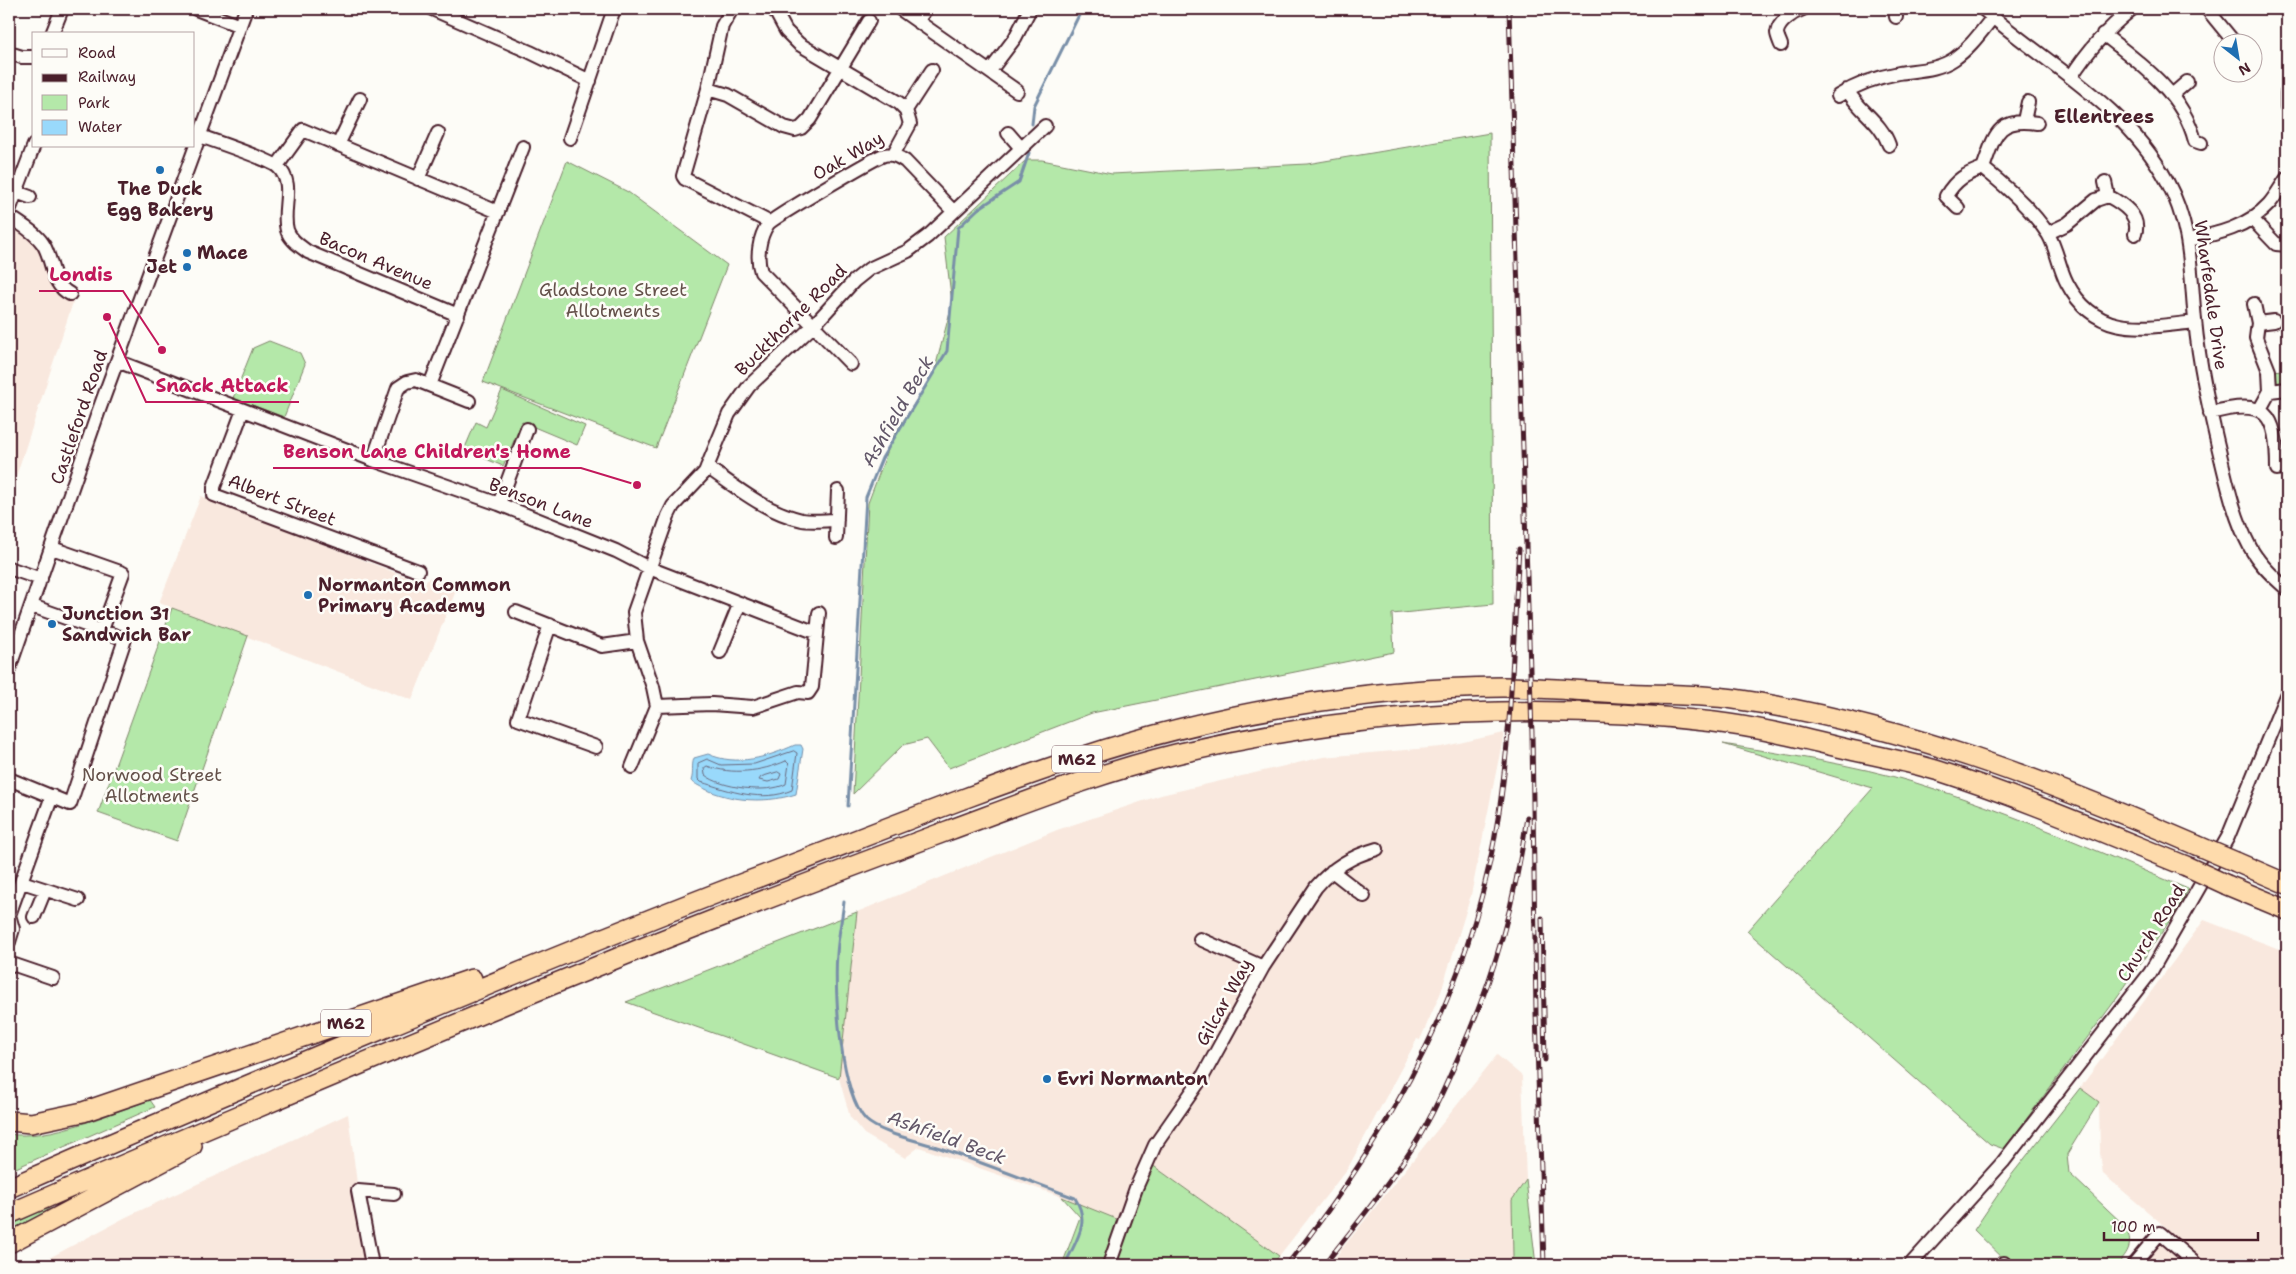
<svg xmlns="http://www.w3.org/2000/svg" width="2296" height="1274" font-family="'Shantell Sans',sans-serif">
  <style>
    .built { fill: #f9e8de }
    .green { fill: #b4e8a9; stroke: #7f846a }
    .water { fill: #99d9fb; stroke: #798fa8 }
    .lines { fill: none; stroke-linecap: round; stroke-linejoin: round }
    .shore { stroke: #6a697e; stroke-width: 1 }
    .stream { stroke: #798fa8; stroke-width: 3 }
    .minor-casing { stroke: #4a1f2b; stroke-width: 16 }
    .highway-casing { stroke: #4a1f2b; stroke-width: 22 }
    .minor { stroke: #fdfcf7; stroke-width: 12 }
    .highway { stroke: #fedbac; stroke-width: 19 }
    .rail-casing { stroke: #4a1f2b; stroke-width: 5 }
    .rail { stroke: #fdfcf7; stroke-width: 3; stroke-dasharray: 9; stroke-linecap: butt }
    .highway-bridge-casing { stroke: #4a1f2b; stroke-width: 22; stroke-linecap: butt }
    .highway-bridge { stroke: #fedbac; stroke-width: 19 }
    .poi-dot { fill: #1f6fb2; stroke: #fdfcf7; stroke-width: 2 }
    .labels { text-anchor: middle; stroke-width: 5; stroke-linejoin: round; paint-order: stroke }
    .shield { fill: #fdfcf7; stroke: #806168; stroke-width: 1 }
    .shield-label { font-size: 16px; font-weight: bold; fill: #4a1f2b }
    .street-label { font-size: 18px; fill: #4a1f2b; stroke: #fdfcf7 }
    .poi-label { font-size: 18px; font-weight: bold; fill: #4a1f2b; stroke: #fdfcf7; text-anchor: start }
    .park-label { font-size: 18px; fill: #64514a; stroke: #fdfcf7 }
    .neighbourhood-label { font-size: 19px; font-weight: bold; fill: #4a1f2b; stroke: #fdfcf7 }
    .water-label { font-size: 19px; font-style: italic; fill: #625769; stroke: #fdfcf7 }
    .leader { fill: none; stroke: #c2185b; stroke-width: 2 }
    .callout-dot { fill: #c2185b; stroke: #fdfcf7; stroke-width: 2 }
    .callout-label { font-size: 19px; text-anchor: middle; font-weight: bold; fill: #c2185b; stroke: #fdfcf7; stroke-width: 5; stroke-linejoin: round; paint-order: stroke }
  </style>
  <rect width="100%" height="100%" fill="#fdfcf7"/>
  <filter id="ink" filterUnits="userSpaceOnUse"><feTurbulence type="fractalNoise" baseFrequency=".02" numOctaves="2"/><feDisplacementMap in="SourceGraphic" scale="10" xChannelSelector="R" yChannelSelector="G"/><feConvolveMatrix kernelMatrix="1 2 1 2 8 2 1 2 1" color-interpolation-filters="sRGB"/></filter>
  <g filter="url(#ink)">
    <path class="built" d="M 9,216 L 35,235 L 53,271 L 75,296 L 9,498 Z
      M 201,496 L 424,584 L 430,577 L 457,588 L 412,700 L 159,603 Z
      M 1504,733 L 1471,895 L 1441,992 L 1420,1040 L 1417,1039 L 1348,1168 L 1279,1256 L 1148,1162 L 1124,1222 L 1062,1197 L 919,1147 L 905,1158 L 864,1134 L 850,1117 L 839,1078 L 857,912 L 1057,830 L 1161,795 L 1323,757 L 1441,747 Z
      M 2204,920 L 2287,952 L 2287,1265 L 2134,1265 L 2167,1228 L 2103,1174 L 2100,1153 L 2099,1102 L 2080,1088 Z
      M 1497,1055 L 1522,1076 L 1526,1180 L 1512,1200 L 1513,1257 L 1507,1265 L 1329,1265 Z
      M 348,1114 L 358,1191 L 372,1265 L 36,1265 L 126,1217 Z"/>
    <path class="green" d="M 1490,133 L 1493,604 L 1392,614 L 1394,652 L 1092,713 L 949,768 L 927,739 L 903,745 L 853,794 L 868,503 L 893,437 L 934,372 L 952,304 L 944,237 L 1026,160 L 1042,160 L 1112,174 L 1307,164 Z
      M 567,161 L 628,192 L 727,265 L 656,448 L 483,382 Z
      M 269,341 L 300,353 L 305,364 L 284,417 L 233,398 L 253,348 Z
      M 2287,370 L 2287,389 L 2270,391 L 2269,371 Z
      M 502,390 L 585,426 L 577,445 L 522,422 L 503,466 L 464,450 L 476,422 L 486,427 Z
      M 172,608 L 248,636 L 177,841 L 98,813 Z
      M 1723,744 C 1787,755 1853,764 1916,783 C 2009,811 2098,852 2188,889 L 2177,910 L 2117,998 L 2004,1149 L 1990,1144 L 1747,931 L 1873,788 Z
      M 857,912 L 839,1078 L 626,1002 Z
      M 2080,1088 L 2099,1102 L 2067,1154 L 2069,1173 L 2125,1226 C 2134,1244 2129,1251 2117,1265 L 2010,1265 L 1974,1230 L 2010,1177 Z
      M 150,1100 L 155,1107 L 9,1171 L 9,1134 C 48,1141 111,1113 150,1100 Z
      M 1148,1162 L 1279,1256 L 1272,1265 L 1062,1265 L 1080,1217 L 1062,1197 L 1124,1222 Z
      M 1526,1180 L 1536,1265 L 1507,1265 L 1513,1257 L 1512,1200 Z
      M 45,1209 L 56,1209 L 9,1236 L 9,1226 Z"/>
    <path class="water" d="M 795,745 L 801,745 L 803,749 L 796,794 C 763,805 720,801 691,781 C 694,772 691,767 694,758 L 708,754 C 737,767 768,757 795,745 Z"/>
    <g class="lines">
      <path class="shore" d="M 794,751 L 797,753 L 792,790 C 762,803 730,791 701,782 L 698,779 L 698,763 L 707,759 L 721,765 L 754,764 Z
        M 786,761 L 789,764 L 786,784 C 767,794 721,788 705,775 L 704,768 L 707,766 C 732,775 761,772 786,761 Z
        M 778,772 L 781,774 L 779,779 L 768,782 L 759,780 L 761,777 Z"/>
      <path class="stream" d="M 1032,124 L 1034,106 L 1082,9
        M 848,806 L 866,497 L 882,458 L 947,351 L 958,228 L 978,209 L 1019,182 L 1029,153
        M 844,902 C 842,919 838,937 837,954 C 834,991 840,1092 866,1120 C 881,1134 920,1141 940,1148 C 985,1164 1030,1181 1075,1198 C 1091,1224 1076,1239 1065,1265"/>
      <defs>
        <path id="minor" d="M 196,9 L 240,26
          M 432,9 L 530,52 L 590,81
          M 732,9 L 722,26 L 708,89 L 683,176 L 685,179 L 769,222
          M 774,9 L 786,31 L 799,44 L 899,103 L 906,110 L 910,124 L 893,155
          M 900,9 L 1017,91
          M 1895,9 L 1896,17
          M 1983,9 C 2046,64 2126,105 2167,181 C 2192,228 2190,269 2195,320 C 2199,364 2209,408 2219,450 C 2227,483 2234,517 2250,547 C 2259,564 2273,577 2287,589
          M 2207,9 L 2234,42
          M 917,21 L 926,9
          M 52,34 L 62,9
          M 2103,34 C 2139,62 2183,93 2195,141 L 2201,143
          M 1781,45 C 1780,42 1777,36 1777,33 C 1778,22 1794,12 1803,9
          M 9,53 L 22,57 L 34,57
          M 990,71 L 1015,38 L 1030,9
          M 2071,77 C 2088,50 2107,29 2132,9
          M 708,89 L 728,95 L 784,127 L 795,130 L 801,128 L 810,119 L 869,21
          M 1847,90 C 1860,112 1881,122 1889,145
          M 2287,93 L 2287,107
          M 2172,95 L 2187,82
          M 1838,96 C 1857,84 1877,77 1899,73 C 1917,70 1938,70 1954,59 C 1970,48 1981,32 1993,17
          M 906,110 L 932,70
          M 2024,121 L 2028,102
          M 1008,133 L 1021,148
          M 200,136 C 214,141 271,160 278,167 C 296,184 281,209 287,230 C 290,240 300,246 308,252 L 458,315
          M 570,138 L 614,9
          M 338,145 L 360,99
          M 277,166 L 303,130 L 498,212
          M 1983,168 C 2007,187 2031,208 2048,234 C 2057,249 2059,268 2067,283 C 2096,338 2142,328 2195,322
          M 1983,168 C 1995,136 1996,117 2037,123
          M 418,179 L 438,133
          M 2105,182 L 2108,196
          M 16,192 L 30,197
          M 1958,208 L 1946,196 C 1956,179 1966,174 1983,168
          M 9,211 L 34,145
          M 9,216 C 20,224 35,232 43,244 C 54,261 50,284 70,294
          M 2252,219 L 2276,244 L 2287,245
          M 2048,233 L 2067,224 L 2096,200 L 2108,196 C 2123,204 2141,216 2135,234
          M 2188,240 C 2218,234 2248,227 2269,204 C 2276,196 2281,186 2287,178
          M 2254,304 L 2258,323 L 2256,338 L 2269,371 L 2270,391 L 2260,409
          M 2258,323 L 2274,321
          M 117,361 L 373,460 L 499,504 L 616,551 L 649,568 L 809,630 L 817,631
          M 851,364 L 761,272 C 756,258 759,237 768,224 C 773,218 874,158 884,155 C 892,153 899,157 905,161 L 953,211
          M 430,385 L 523,147
          M 2270,391 L 2287,389
          M 243,410 L 214,487 L 214,495 L 418,571
          M 2210,413 C 2266,398 2277,412 2277,469
          M 373,460 L 398,388 L 407,382 L 416,380 L 469,401
          M 707,467 C 737,488 766,512 802,520 C 813,522 826,520 837,520
          M 499,504 L 527,429
          M 836,538 L 838,491
          M 52,548 L 123,573 L 102,630
          M 9,568 L 41,579
          M 516,612 L 602,646 L 637,641
          M 550,625 L 518,719 L 596,747
          M 720,652 L 740,603
          M 9,669 L 99,410 L 246,9
          M 657,706 L 712,704 L 753,707 L 798,692 L 808,693 L 812,687 L 819,613
          M 632,767 L 657,706 L 653,687 L 637,641 L 634,612 L 668,516 L 673,506 L 705,472 L 729,414 L 749,386 L 813,326 L 854,281 L 869,269 L 908,251 L 928,236 L 1045,126
          M 9,779 L 70,804 L 125,639 L 32,606
          M 1332,871 L 1364,896
          M 22,882 L 78,900
          M 34,917 L 45,890
          M 1200,939 L 1263,967
          M 9,942 L 13,929 L 9,915 L 52,796
          M 9,963 L 53,978
          M 372,1265 L 358,1191 L 394,1194
          M 1109,1265 L 1136,1188 L 1155,1145 L 1203,1076 L 1263,967 L 1316,887 C 1333,867 1352,856 1377,849
          M 1910,1265 L 2003,1162 L 2150,973 L 2228,837 L 2287,693
          M 2002,1265 L 2004,1263
          M 2133,1265 L 2160,1233 L 2197,1265"/>
        <path id="highway" d="M 2236,862 L 2287,884
          M 2227,885 L 2287,910
          M 9,1121 L 31,1123 L 83,1112 L 472,979
          M 9,1188 C 136,1132 264,1078 392,1025 C 510,976 627,927 746,882 C 858,840 969,794 1082,757 C 1215,713 1364,688 1503,687 C 1542,687 1580,691 1619,693 C 1657,695 1697,694 1734,699 C 1895,722 2048,781 2196,845
          M 9,1214 C 224,1121 439,1030 657,942 C 753,904 850,867 947,831 C 1023,803 1098,773 1176,754 C 1353,712 1534,701 1714,722 C 1756,727 1797,737 1838,747 C 1871,755 1906,761 1939,771 C 2023,798 2104,833 2186,866
          M 9,1243 L 192,1146"/>
      </defs>
      <use href="#minor" class="minor-casing"/>
      <use href="#highway" class="highway-casing"/>
      <use href="#minor" class="minor"/>
      <use href="#highway" class="highway"/>
      <defs>
        <path id="rail" d="M 1509,9 L 1532,734 L 1536,1013 L 1544,1265
          M 1542,918 L 1545,1060
          M 1287,1265 C 1394,1129 1473,985 1499,812 C 1512,725 1513,637 1519,549
          M 1324,1265 C 1354,1227 1386,1189 1413,1147 C 1432,1117 1446,1085 1460,1053 C 1495,975 1515,902 1527,817"/>
      </defs>
      <use href="#rail" class="rail-casing"/>
      <use href="#rail" class="rail"/>
      <defs>
        <path id="highway-bridge" d="M 2196,845 L 2236,862
          M 2186,866 L 2227,885"/>
      </defs>
      <use href="#highway-bridge" class="highway-bridge-casing"/>
      <use href="#highway-bridge" class="highway-bridge"/>
    </g>
  </g>
  <g class="poi-dot">
    <circle cx="160" cy="170" r="5"/>
    <circle cx="187" cy="253" r="5"/>
    <circle cx="187" cy="267" r="5"/>
    <circle cx="308" cy="595" r="5"/>
    <circle cx="52" cy="624" r="5"/>
    <circle cx="1047" cy="1079" r="5"/>
  </g>
  <g class="labels">
    <g class="shield">
      <rect x="1052" y="745.5" width="50" height="27" rx="4"/>
      <rect x="321" y="1009.5" width="50" height="27" rx="4"/>
    </g>
    <g class="shield-label">
      <text x="1077" y="765">M62</text>
      <text x="346" y="1029">M62</text>
    </g>
    <g class="street-label">
      <text transform="translate(848 156) rotate(-30)" y="6">Oak Way</text>
      <text transform="translate(376 261) rotate(23)" y="6">Bacon Avenue</text>
      <text transform="translate(2211 295) rotate(82)" y="6">Wharfedale Drive</text>
      <text transform="translate(791 320) rotate(-45)" y="6">Buckthorne Road</text>
      <text transform="translate(79 417) rotate(-71)" y="6">Castleford Road</text>
      <text transform="translate(282 500) rotate(21)" y="6">Albert Street</text>
      <text transform="translate(541 503) rotate(21)" y="6">Benson Lane</text>
      <text transform="translate(2151 933) rotate(-58)" y="6">Church Road</text>
      <text transform="translate(1224 1002) rotate(-61)" y="6">Gilcar Way</text>
    </g>
    <g class="poi-label">
      <text x="160" y="195" text-anchor="middle">The Duck<tspan x="160" dy="21">Egg Bakery</tspan></text>
      <text x="197" y="259">Mace</text>
      <text x="177" y="273" text-anchor="end">Jet</text>
      <text x="318" y="591">Normanton Common<tspan x="318" dy="21">Primary Academy</tspan></text>
      <text x="62" y="620">Junction 31<tspan x="62" dy="21">Sandwich Bar</tspan></text>
      <text x="1057" y="1085">Evri Normanton</text>
    </g>
    <g class="park-label">
      <text x="613" y="296">Gladstone Street<tspan x="613" dy="21">Allotments</tspan></text>
      <text x="152" y="781">Norwood Street<tspan x="152" dy="21">Allotments</tspan></text>
    </g>
    <g class="neighbourhood-label">
      <text x="2104" y="123">Ellentrees</text>
    </g>
    <g class="water-label">
      <text transform="translate(897 411) rotate(-60)" y="7">Ashfield Beck</text>
      <text transform="translate(947 1137) rotate(20)" y="7">Ashfield Beck</text>
    </g>
  </g>
  <path class="leader" d="M162 350L123 291H39M107 317L146 402H299M637 485L581 468H273"/>
  <g class="callout-dot">
    <circle cx="162" cy="350" r="5"/>
    <circle cx="107" cy="317" r="5"/>
    <circle cx="637" cy="485" r="5"/>
  </g>
  <g class="callout-label">
    <text x="81" y="281">Londis</text>
    <text x="222" y="392">Snack Attack</text>
    <text x="427" y="458">Benson Lane Children's Home</text>
  </g>
  <rect width="2296" height="1274" fill="none" stroke="#fdfcf7" stroke-width="30"/>
  <rect x="15" y="15" width="2266" height="1244" fill="none" stroke="#4a1f2b" stroke-width="2" filter="url(#ink)"/>
  <rect x="32" y="32" width="162" height="115" fill="#fdfcf7" stroke="#b5a4a5"/>
  <rect x="42" y="49" width="25" height="8" fill="#fdfcf7" stroke="#b5a4a5"/>
  <text x="78" y="58" font-size="15" fill="#4a1f2b">Road</text>
  <rect x="42" y="74" width="25" height="8" fill="#4a1f2b" stroke="#b5a4a5"/>
  <text x="78" y="82" font-size="15" fill="#4a1f2b">Railway</text>
  <rect x="42" y="95" width="25" height="15" fill="#b4e8a9" stroke="#b5a4a5"/>
  <text x="78" y="108" font-size="15" fill="#4a1f2b">Park</text>
  <rect x="42" y="120" width="25" height="15" fill="#99d9fb" stroke="#b5a4a5"/>
  <text x="78" y="132" font-size="15" fill="#4a1f2b">Water</text>
  <g transform="translate(2238 58) rotate(149)"><circle r="24" fill="#fdfcf7" stroke="#b5a4a5"/>
  <path d="M0-4L9 19L0 12L-9 19Z" fill="#1f6fb2"/>
  <text y="-8" font-size="14" font-weight="bold" text-anchor="middle" fill="#4a1f2b">N</text>
  </g>
  <path d="M2104 1232v8h154v-8" fill="none" stroke="#4a1f2b" stroke-width="2.5"/>
  <text x="2111" y="1232" font-size="15" fill="#4a1f2b" stroke="#fdfcf7" stroke-width="4" paint-order="stroke">100 m</text>
</svg>
